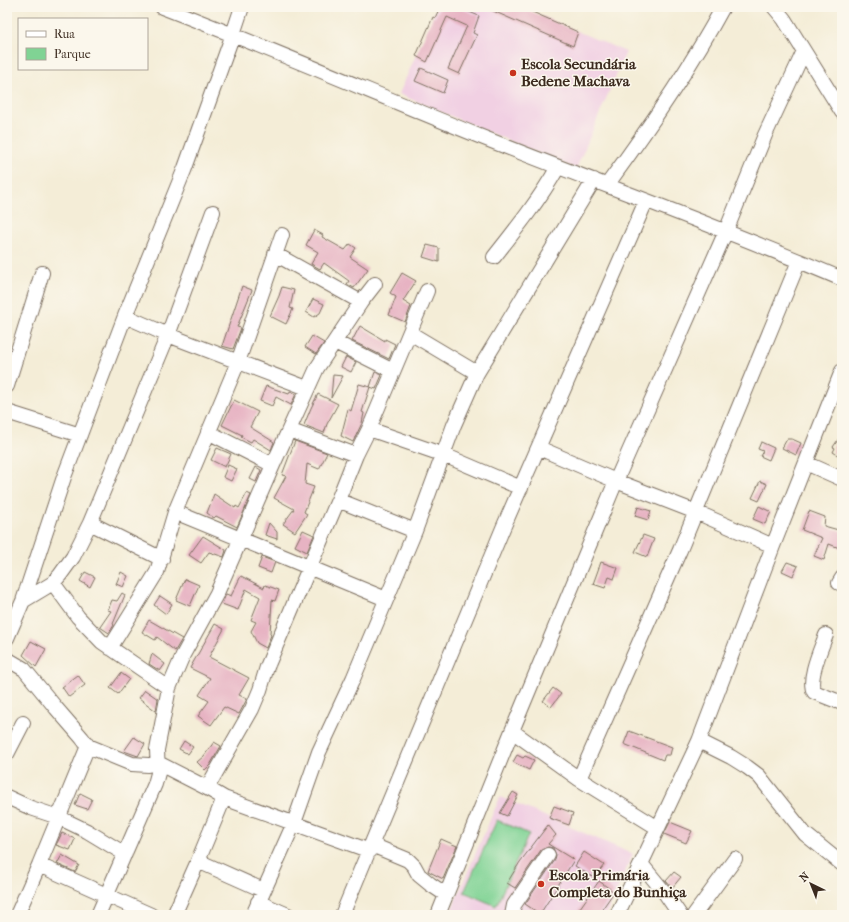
<svg xmlns="http://www.w3.org/2000/svg" width="849" height="922" font-family="'IM FELL French Canon',serif">
  <style>
    .built { fill: #f1d0e3 }
    .green { fill: #80d394; stroke: #5e7e59 }
    .building { fill: #e7b3c3 }
    .lines { fill: none; stroke-linecap: round; stroke-linejoin: round }
    .minor-casing { stroke: #7c6e5f; stroke-width: 16 }
    .minor { stroke: #fff; stroke-width: 14 }
    .poi-dot { fill: #c8321e; stroke: #fbf7ec; stroke-width: 1.5 }
    .labels { text-anchor: middle; stroke-width: 3; stroke-linejoin: round; paint-order: stroke }
    .poi-label { font-size: 15px; font-weight: bold; fill: #3b2a1e; stroke: #fbf7ec; text-anchor: start }
  </style>
  <rect width="100%" height="100%" fill="#fbf7ec"/>
  <filter id="ink" filterUnits="userSpaceOnUse"><feTurbulence type="fractalNoise" baseFrequency=".025" numOctaves="2"/><feDisplacementMap in="SourceGraphic" scale="8" xChannelSelector="R" yChannelSelector="G"/><feConvolveMatrix kernelMatrix="1 2 1 2 8 2 1 2 1" color-interpolation-filters="sRGB"/></filter>
  <filter id="wash" filterUnits="userSpaceOnUse"><feTurbulence type="fractalNoise" baseFrequency=".012" numOctaves="4" result="noise"/><feDisplacementMap in="SourceGraphic" scale="16" xChannelSelector="R" yChannelSelector="G"/><feGaussianBlur stdDeviation="0.9" result="paint"/><feColorMatrix in="noise" values="0 0 0 0 0 0 0 0 0 0 0 0 0 0 0 0 0 1.4 0 .05"/><feComposite in="paint" operator="in"/></filter>
  <g filter="url(#wash)">
    <rect width="100%" height="100%" fill="#f4edd7"/>
    <path class="built" d="M 437,7 L 520,7 L 626,52 L 576,169 L 399,94 Z
      M 500,797 L 633,854 L 606,915 L 449,915 Z"/>
    <path class="green" d="M 497,820 L 529,834 L 496,906 L 464,892 Z"/>
    <g id="blocks">
      <path class="building" d="M 440,7 L 457,7 L 479,16 L 473,33 L 477,35 L 459,74 L 448,69 L 467,26 L 447,17 L 427,62 L 416,56 L 433,17 L 435,18 Z
        M 484,7 L 521,7 L 578,32 L 573,46 Z
        M 421,68 L 448,80 L 443,93 L 415,81 Z
        M 314,230 L 323,235 L 322,237 L 345,250 L 350,244 L 356,248 L 350,257 L 368,269 L 354,288 L 347,284 L 349,281 L 324,263 L 320,269 L 311,264 L 318,252 L 306,245 Z
        M 427,245 L 439,248 L 439,262 L 423,257 Z
        M 402,273 L 416,281 L 403,301 L 411,306 L 405,322 L 389,315 L 396,297 L 390,293 Z
        M 242,286 L 252,290 L 237,327 L 241,328 L 233,349 L 222,346 Z
        M 282,287 L 294,290 L 290,308 L 293,309 L 286,324 L 270,316 L 279,296 Z
        M 313,299 L 324,304 L 320,313 L 314,317 L 306,312 Z
        M 360,326 L 385,341 L 385,339 L 395,344 L 389,359 L 352,341 Z
        M 312,336 L 324,343 L 316,354 L 305,347 Z
        M 346,357 L 356,362 L 351,372 L 341,367 Z
        M 375,372 L 382,375 L 376,389 L 370,387 Z
        M 333,375 L 343,376 L 331,398 Z
        M 359,384 L 370,387 L 362,412 L 364,413 L 362,423 L 353,442 L 341,436 L 348,409 L 351,411 Z
        M 266,386 L 289,394 L 290,391 L 296,394 L 291,405 L 276,397 L 272,406 L 260,401 Z
        M 318,394 L 338,404 L 327,424 L 324,433 L 304,425 L 311,408 Z
        M 234,400 L 258,412 L 250,427 L 274,442 L 271,450 L 253,439 L 251,442 L 241,437 L 242,435 L 222,425 Z
        M 842,434 L 842,458 L 833,452 L 835,448 L 833,447 Z
        M 787,439 L 792,439 L 801,443 L 796,455 L 782,448 Z
        M 295,441 L 327,453 L 319,469 L 307,464 L 305,484 L 314,487 L 304,512 L 307,514 L 295,532 L 283,524 L 294,509 L 274,498 L 286,476 L 282,475 Z
        M 761,442 L 774,448 L 769,460 L 760,456 L 763,451 L 758,449 Z
        M 217,448 L 231,454 L 225,467 L 211,460 Z
        M 228,465 L 237,469 L 231,481 L 223,477 Z
        M 256,467 L 261,470 L 256,482 L 250,479 Z
        M 760,481 L 767,484 L 759,501 L 752,498 Z
        M 247,493 L 251,495 L 237,527 L 216,516 L 214,518 L 207,513 L 214,494 L 235,508 L 236,506 L 239,508 Z
        M 759,506 L 771,512 L 765,524 L 753,519 Z
        M 638,507 L 651,511 L 648,520 L 635,516 Z
        M 809,511 L 825,517 L 824,526 L 842,531 L 842,549 L 829,544 L 824,560 L 814,556 L 822,538 L 802,530 Z
        M 269,523 L 277,532 L 277,539 L 265,535 Z
        M 303,530 L 314,535 L 307,552 L 295,546 Z
        M 643,535 L 654,539 L 647,557 L 635,552 Z
        M 203,536 L 226,550 L 224,557 L 209,552 L 201,563 L 189,555 Z
        M 262,557 L 275,562 L 271,573 L 258,568 Z
        M 601,562 L 618,568 L 614,579 L 609,577 L 605,588 L 593,584 Z
        M 787,562 L 798,566 L 793,576 L 782,571 Z
        M 85,572 L 95,577 L 90,587 L 80,581 Z
        M 121,572 L 128,576 L 123,587 L 116,584 Z
        M 241,576 L 264,588 L 265,585 L 279,590 L 275,601 L 272,600 L 270,634 L 271,635 L 266,648 L 257,643 L 251,631 L 256,622 L 251,620 L 260,597 L 246,589 L 238,610 L 222,604 L 226,594 L 231,596 Z
        M 185,579 L 199,585 L 190,606 L 176,600 Z
        M 122,593 L 125,595 L 113,624 L 114,625 L 109,633 L 100,627 L 111,611 L 108,610 L 112,600 L 117,601 Z
        M 160,596 L 172,604 L 166,614 L 154,605 Z
        M 149,620 L 182,639 L 175,651 L 157,637 L 155,640 L 142,632 Z
        M 215,624 L 224,629 L 209,657 L 249,678 L 239,695 L 247,699 L 239,714 L 224,707 L 211,725 L 198,716 L 209,701 L 199,695 L 210,678 L 190,668 Z
        M 31,641 L 46,649 L 36,667 L 23,655 Z
        M 152,654 L 165,664 L 160,671 L 149,664 Z
        M 121,673 L 129,679 L 118,694 L 110,688 Z
        M 78,675 L 85,685 L 69,697 L 62,687 Z
        M 553,688 L 561,694 L 551,707 L 543,701 Z
        M 145,690 L 158,699 L 156,711 L 139,698 Z
        M 629,731 L 672,747 L 670,755 L 665,755 L 663,760 L 624,744 Z
        M 134,737 L 145,744 L 138,756 L 124,751 Z
        M 184,741 L 193,747 L 188,754 L 179,749 Z
        M 214,742 L 221,746 L 210,765 L 205,770 L 197,762 L 204,756 Z
        M 517,755 L 523,758 L 525,756 L 534,760 L 529,770 L 513,762 Z
        M 513,792 L 518,795 L 507,816 L 500,813 Z
        M 80,793 L 92,799 L 87,809 L 75,805 Z
        M 554,806 L 573,813 L 569,825 L 549,818 Z
        M 670,822 L 692,831 L 686,843 L 664,834 Z
        M 548,825 L 556,835 L 548,844 L 574,860 L 540,914 L 525,904 L 555,860 L 556,855 L 553,848 L 548,847 L 541,850 L 515,888 L 507,883 L 520,862 Z
        M 62,833 L 75,839 L 70,850 L 56,845 Z
        M 441,839 L 457,846 L 443,879 L 428,871 Z
        M 584,852 L 604,865 L 594,878 L 575,866 Z
        M 62,855 L 79,865 L 75,872 L 57,864 Z
        M 674,872 L 681,877 L 672,888 L 666,881 Z
        M 599,881 L 614,892 L 598,915 L 575,915 Z"/>
    </g>
  </g>
  <g filter="url(#ink)">
    <use href="#blocks" fill-opacity="0" stroke="#7c6e5f" stroke-width="1"/>
    <g class="lines">
      <defs>
        <path id="minor" d="M 162,7 C 269,48 373,93 479,136 C 600,184 723,228 842,279
          M 774,7 L 784,19 L 842,112
          M 607,185 C 649,128 689,70 723,7
          M 275,254 L 361,302
          M 494,257 C 517,228 540,199 558,167
          M 125,316 L 168,335 L 307,388
          M 410,333 L 477,373
          M 335,342 L 393,371
          M 7,386 L 42,273
          M 7,412 L 80,435
          M 369,429 L 444,455 L 521,488
          M 289,430 L 356,455
          M 208,432 L 273,465
          M 539,448 L 616,481 L 696,512 L 773,546
          M 806,463 L 842,479
          M 338,500 L 415,531
          M 175,512 L 386,599
          M 90,523 L 162,559
          M 53,583 L 78,617 L 102,642 L 169,688
          M 839,583 L 842,578
          M 23,601 L 53,583 L 60,575 L 73,557 L 90,523 L 168,335 L 213,212
          M 826,635 C 821,649 807,679 814,692 L 842,703
          M 7,638 L 23,601 L 64,477 L 125,316 L 185,168 L 233,34 L 242,7
          M 110,648 L 157,572 L 175,512 L 238,362 L 282,235
          M 7,659 L 24,669 L 56,708 L 82,738 L 88,746 L 132,764 L 148,765 L 158,763 L 207,788 L 224,798 L 370,851
          M 512,731 L 579,779 L 658,828
          M 699,741 L 731,757 L 747,767 L 759,776 L 805,834 L 842,864
          M 7,754 L 23,723
          M 579,779 L 680,550 L 799,261
          M 207,788 L 252,709 L 260,690 L 267,667 L 338,500 L 356,455 L 369,429 L 427,291
          M 7,797 L 31,808 L 58,817 L 87,831 L 125,854
          M 372,845 L 408,860 L 414,866 L 419,875 L 430,884 L 445,894
          M 198,861 L 263,890
          M 39,865 L 151,915
          M 642,865 L 665,893 L 680,915
          M 258,902 L 288,915
          M 17,915 L 39,865 L 88,746
          M 98,915 L 155,784 L 158,773 L 157,750 L 169,688 L 183,655 L 217,593 L 273,465 L 317,368 L 361,302 L 375,284
          M 174,915 L 198,861 L 224,798
          M 253,915 L 294,823 L 319,752 L 353,679 L 415,531 L 454,425 L 477,373 L 594,180
          M 342,915 L 503,528 L 646,201
          M 438,915 L 512,731 L 616,481 L 726,231 L 765,135 L 804,51
          M 512,915 L 514,905 L 548,855
          M 617,915 L 699,741 L 773,546 L 842,371
          M 694,915 L 735,859"/>
      </defs>
      <use href="#minor" class="minor-casing"/>
      <use href="#minor" class="minor"/>
    </g>
  </g>
  <g class="poi-dot">
    <circle cx="513" cy="73" r="4"/>
    <circle cx="541" cy="884" r="4"/>
  </g>
  <g class="labels">
    <g class="poi-label">
      <text x="521" y="69">Escola Secundária<tspan x="521" dy="17">Bedene Machava</tspan></text>
      <text x="549" y="880">Escola Primária<tspan x="549" dy="17">Completa do Bunhiça</tspan></text>
    </g>
  </g>
  <rect width="849" height="922" fill="none" stroke="#fbf7ec" stroke-width="24"/>
  <rect x="18" y="18" width="130" height="52" fill="#fbf7ec" stroke="#aea59a"/>
  <rect x="26" y="31" width="20" height="6" fill="#ffffff" stroke="#aea59a"/>
  <text x="54" y="38" font-size="12" fill="#3b2a1e">Rua</text>
  <rect x="26" y="48" width="20" height="12" fill="#80d394" stroke="#aea59a"/>
  <text x="54" y="58" font-size="12" fill="#3b2a1e">Parque</text>
  <g transform="translate(811 884) rotate(317)" stroke="#fbf7ec" stroke-width="3" paint-order="stroke">
  <path d="M0-3L7 15L0 10L-7 15Z" fill="#3b2a1e"/>
  <text y="-6" font-size="11" font-weight="bold" text-anchor="middle" fill="#3b2a1e">N</text>
  </g>
</svg>
